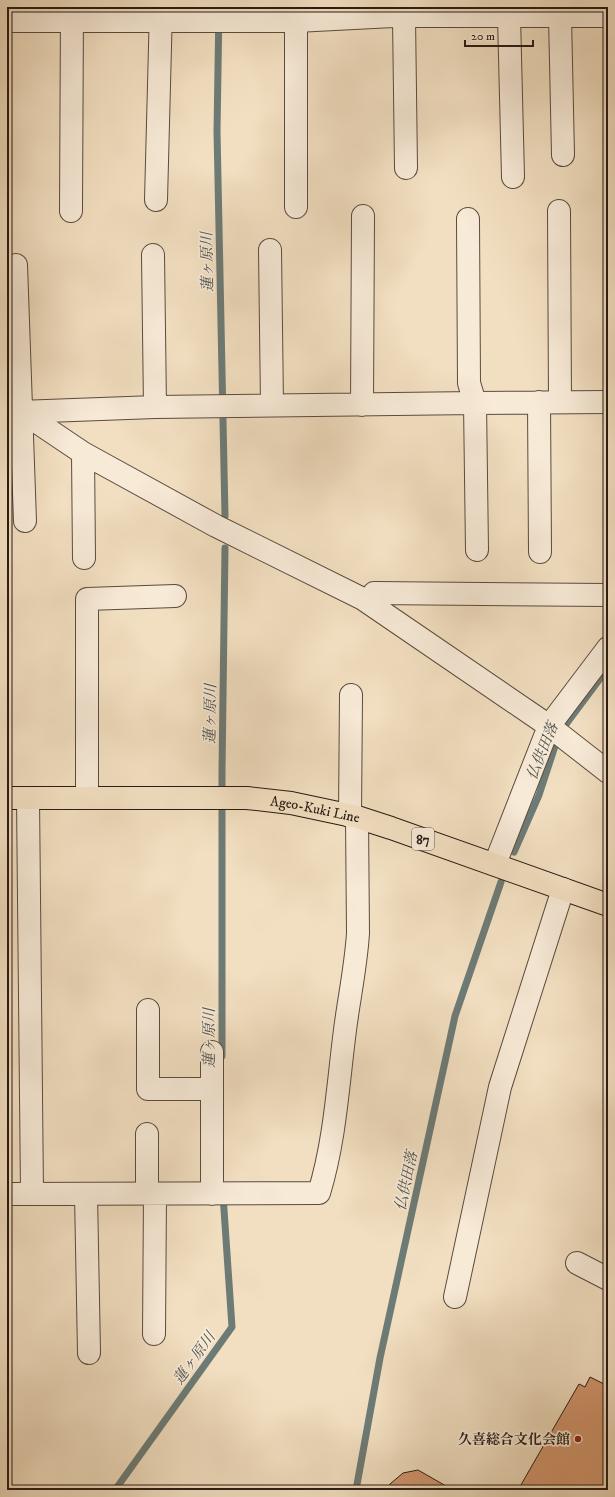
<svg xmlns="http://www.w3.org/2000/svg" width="615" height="1497" font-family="'IM FELL DW Pica','Noto Serif JP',serif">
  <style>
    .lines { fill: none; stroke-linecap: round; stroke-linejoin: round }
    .stream { stroke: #6d7b76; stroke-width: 7 }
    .building { fill: #d3976f; stroke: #271a14 }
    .minor-casing { stroke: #5a4b3f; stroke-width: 24 }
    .major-casing { stroke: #271a14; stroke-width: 24 }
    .minor { stroke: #f7ead7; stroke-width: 22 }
    .major { stroke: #f2dfc1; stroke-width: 22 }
    .poi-dot { fill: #8f2418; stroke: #f7ead7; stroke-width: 1.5 }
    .labels { text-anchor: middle; stroke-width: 3.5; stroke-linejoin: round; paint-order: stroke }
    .shield { fill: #f7ead7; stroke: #65584e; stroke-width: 1 }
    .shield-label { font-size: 13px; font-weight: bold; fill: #271a14 }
    .street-label { font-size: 14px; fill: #271a14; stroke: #f7ead7 }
    .poi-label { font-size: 14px; font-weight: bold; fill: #271a14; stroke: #f7ead7; text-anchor: end }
    .water-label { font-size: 15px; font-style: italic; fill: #50534d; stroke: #f7ead7 }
  </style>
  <rect width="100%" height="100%" fill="#f2dfc1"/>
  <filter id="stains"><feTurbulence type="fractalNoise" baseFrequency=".005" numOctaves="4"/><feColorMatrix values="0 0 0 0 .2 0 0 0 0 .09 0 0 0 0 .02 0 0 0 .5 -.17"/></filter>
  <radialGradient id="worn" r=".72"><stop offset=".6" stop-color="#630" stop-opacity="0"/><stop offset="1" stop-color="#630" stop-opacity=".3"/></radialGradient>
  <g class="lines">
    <path class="stream" d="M 219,7 L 217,131 L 225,516
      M 514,852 L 539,795 L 557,740 L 564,727 L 608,668
      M 222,1056 L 222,771 L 225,548
      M 115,1490 L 232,1327 L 223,1195
      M 356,1490 L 380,1358 L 455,1016 L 501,882"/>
  </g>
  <path class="building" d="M 590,1377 L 608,1386 L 608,1490 L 518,1490 L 579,1384 L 585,1387 Z
    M 418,1470 L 453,1490 L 388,1490 L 390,1484 L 403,1473 Z"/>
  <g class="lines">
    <defs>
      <path id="minor" d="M 509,16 L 513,177
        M 560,16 L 563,155
        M 404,17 L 406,168
        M 7,21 L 296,21 L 393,16 L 608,16
        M 156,200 L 161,8
        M 296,207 L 296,21
        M 71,211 L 72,7
        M 559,211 L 560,402
        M 468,219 L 469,383 L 475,403 L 477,550
        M 270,250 L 272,405
        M 153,255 L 155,407
        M 16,265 L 25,521
        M 539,402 L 540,552
        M 7,404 L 22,412 L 83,453 L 216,526 L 363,599 L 549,726 L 608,772
        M 362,405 L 363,216
        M 19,412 L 155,407 L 475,403 L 608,402
        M 83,453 L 84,558
        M 374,593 L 608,595
        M 28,798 L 32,1194
        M 87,798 L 87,599 L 175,596
        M 350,816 L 351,695
        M 495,864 L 549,726 L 608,648
        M 148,1010 L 148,1089 L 212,1089
        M 212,1052 L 212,1194
        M 147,1134 L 147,1193
        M 7,1194 L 319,1193 C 335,1141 338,1084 345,1030 C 349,998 356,966 358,933 L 357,817
        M 86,1194 L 89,1353
        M 577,1263 L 608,1279
        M 455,1297 L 500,1087 L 563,889
        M 154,1334 L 155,1194"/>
      <g id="major">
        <path id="s1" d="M 7,798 L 247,798 L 291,803 L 357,817 L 391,828 L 608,905"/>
      </g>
    </defs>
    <use href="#minor" class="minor-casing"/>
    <use href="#major" class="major-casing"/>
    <use href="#minor" class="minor"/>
    <use href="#major" class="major"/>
  </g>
  <circle class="poi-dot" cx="578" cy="1439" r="4"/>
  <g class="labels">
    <rect class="shield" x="412" y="828" width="22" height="22" rx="3"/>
    <g class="shield-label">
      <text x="423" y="844">87</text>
    </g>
    <g class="street-label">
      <text dy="5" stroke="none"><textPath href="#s1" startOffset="309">Ageo-Kuki Line</textPath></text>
    </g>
    <g class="poi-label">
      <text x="570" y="1444">久喜総合文化会館</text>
    </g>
    <g class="water-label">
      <text transform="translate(207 262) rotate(-91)" y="5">蓮ヶ原川</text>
      <text transform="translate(210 714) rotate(-89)" y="5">蓮ヶ原川</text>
      <text transform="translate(542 751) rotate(-68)" y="5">仏供田落</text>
      <text transform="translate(209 1038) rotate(-90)" y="5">蓮ヶ原川</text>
      <text transform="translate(406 1181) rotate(-78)" y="5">仏供田落</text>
      <text transform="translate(194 1358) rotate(-54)" y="5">蓮ヶ原川</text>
    </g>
  </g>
  <rect width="615" height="1497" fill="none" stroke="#f2dfc1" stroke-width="24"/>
  <rect x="8" y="8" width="599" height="1481" fill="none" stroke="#271a14" stroke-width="2"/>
  <rect x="12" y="12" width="591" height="1473" fill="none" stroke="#271a14"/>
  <path d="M465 40v6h68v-6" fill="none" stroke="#271a14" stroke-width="2"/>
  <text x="471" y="40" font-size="12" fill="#271a14" stroke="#f7ead7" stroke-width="3" paint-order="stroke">20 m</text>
  <rect width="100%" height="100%" filter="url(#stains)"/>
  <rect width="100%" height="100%" fill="url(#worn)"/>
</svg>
